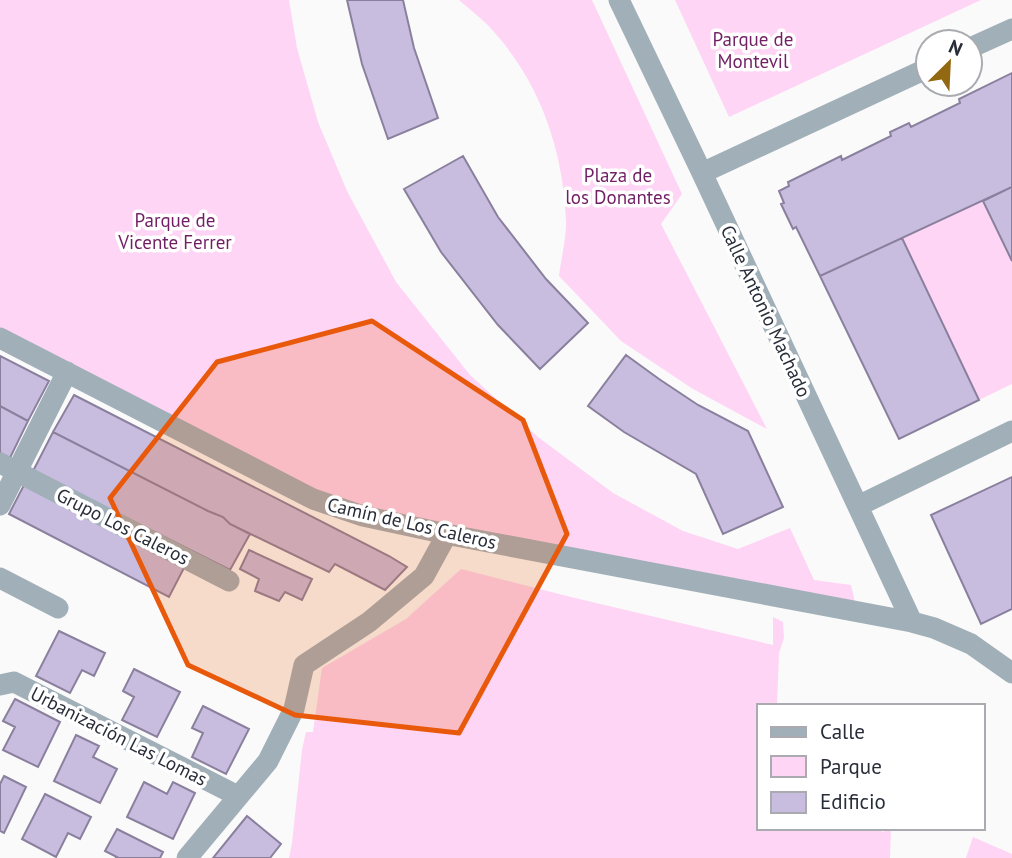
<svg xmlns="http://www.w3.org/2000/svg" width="1012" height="858" font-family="'PT Sans',sans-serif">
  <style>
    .green { fill: #fed5f4 }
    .building { fill: #c8bdde; stroke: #8a809e; stroke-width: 2 }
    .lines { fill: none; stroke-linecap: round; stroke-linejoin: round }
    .street { stroke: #a1b0b8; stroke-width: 21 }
    .marked { fill: #e8590c; fill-opacity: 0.2; stroke: #e8590c; stroke-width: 5; stroke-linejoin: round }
    .labels { text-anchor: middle; stroke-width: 7; stroke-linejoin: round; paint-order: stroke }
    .park-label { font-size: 19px; fill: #711f64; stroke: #fff }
    .street-label { font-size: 19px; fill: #282d39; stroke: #fff }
  </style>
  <rect width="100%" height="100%" fill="#fafafa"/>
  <path class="green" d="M 0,0 L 289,0 L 297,48 L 318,122 L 347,191 L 396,282 L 470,375 L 538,437 L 613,493 L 683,531 L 738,549 L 790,528 L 814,580 L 851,585 L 857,611 L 363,516 L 0,338 Z
    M 459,0 L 592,0 L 682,194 L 661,224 L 767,429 L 693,389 L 621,341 L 559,276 C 561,259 566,240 566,223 C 564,153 541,84 494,32 C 484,20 470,10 459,0 Z
    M 675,0 L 981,0 L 729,117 Z
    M 983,201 L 1012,261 L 1012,384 L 979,400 L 902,238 Z
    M 461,569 L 575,598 L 773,645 L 773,617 L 783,622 L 784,638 L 779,653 L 777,706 L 758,706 L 758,828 L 872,828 L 884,832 L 885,828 L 891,828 L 890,858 L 289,858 L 292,843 L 302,750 L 306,732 L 313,732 L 322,668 L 406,619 Z
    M 973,837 L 1012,854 L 1012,858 L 966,858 Z"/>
  <path class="building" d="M 347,0 L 403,0 L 414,48 L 438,118 L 388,139 L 362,64 Z
    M 1012,73 L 1012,187 L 820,276 L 796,227 L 793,229 L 781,204 L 784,203 L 779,191 L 789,186 L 788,182 L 841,156 L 842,160 L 891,136 L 890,132 L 909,123 L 911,127 L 960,103 L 959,99 Z
    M 463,156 L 498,217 L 546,279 L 588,323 L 540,369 L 498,325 L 441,252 L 404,189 Z
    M 1012,187 L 1012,261 L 983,201 Z
    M 902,238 L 979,400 L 899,439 L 820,276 Z
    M 626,355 L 659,379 L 698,405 L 748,431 L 783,507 L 723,534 L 696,474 L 624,432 L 588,406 Z
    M 0,356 L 49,381 L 28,421 L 0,406 Z
    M 74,395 L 389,556 L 407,567 L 385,590 L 335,564 L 329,572 L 230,524 L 223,517 L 208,511 L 53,432 Z
    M 0,406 L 28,421 L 10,458 L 0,453 Z
    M 53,432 L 208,511 L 223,517 L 230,524 L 250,534 L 230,570 L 33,471 Z
    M 1012,477 L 1012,609 L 981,624 L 931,515 Z
    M 25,483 L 185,566 L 169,597 L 9,514 Z
    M 249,550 L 312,579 L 302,600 L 285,592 L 279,601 L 255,591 L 259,579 L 240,569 Z
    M 59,631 L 105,653 L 94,676 L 82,670 L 70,693 L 36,676 Z
    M 134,669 L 180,692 L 157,737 L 122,720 L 134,697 L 123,691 Z
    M 15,699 L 60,722 L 38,767 L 3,750 L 15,727 L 3,721 Z
    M 203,706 L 249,729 L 226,774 L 192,757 L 203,733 L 192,728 Z
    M 76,735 L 99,746 L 93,757 L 117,769 L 100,803 L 54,781 Z
    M 4,776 L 26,787 L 4,833 L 0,831 L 0,784 Z
    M 144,782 L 167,794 L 173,782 L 195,793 L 173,839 L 127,817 Z
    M 45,794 L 91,817 L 80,839 L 68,833 L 56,857 L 22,839 Z
    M 247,816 L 281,844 L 270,858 L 213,858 Z
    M 117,829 L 163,852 L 160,858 L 116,858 L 117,857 L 105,851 Z"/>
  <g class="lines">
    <path class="street" d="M 619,0 L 702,173 L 912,622
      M 970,48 L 1012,29
      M 702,173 L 928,68
      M 0,338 L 313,499 L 363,516 L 456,536 L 912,622 L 934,628 L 971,644 L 1012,673
      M 0,463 L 229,581
      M 0,505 L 67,372
      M 858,506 L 1012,431
      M 0,578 L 58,608
      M 0,685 L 14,682 L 238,796
      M 187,858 L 268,761 L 294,709 L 304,665 L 369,622 L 424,576 L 447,534"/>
  </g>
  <path class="marked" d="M 372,321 L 523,420 L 567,534 L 459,733 L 295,715 L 188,665 L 110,498 L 217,362 Z"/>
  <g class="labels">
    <g class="park-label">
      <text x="753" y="46">Parque de<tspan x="753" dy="22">Montevil</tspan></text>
      <text x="618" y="182">Plaza de<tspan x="618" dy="22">los Donantes</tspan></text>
      <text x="175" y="227">Parque de<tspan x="175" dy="22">Vicente Ferrer</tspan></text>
    </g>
    <g class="street-label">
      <text transform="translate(766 311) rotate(65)" y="7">Calle Antonio Machado</text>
      <text transform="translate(412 523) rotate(13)" y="7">Camín de Los Caleros</text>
      <text transform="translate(123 526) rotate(27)" y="7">Grupo Los Caleros</text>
      <text transform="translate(119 736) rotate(27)" y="7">Urbanización Las Lomas</text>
    </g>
  </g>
  <rect x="757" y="704" width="228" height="126" fill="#ffffff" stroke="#a9abb0" stroke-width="2"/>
  <rect x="771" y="727" width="35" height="10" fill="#a1b0b8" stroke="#a9abb0" stroke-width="2"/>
  <text x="820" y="739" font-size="21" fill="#282d39">Calle</text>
  <rect x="771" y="756" width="35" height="21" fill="#fed5f4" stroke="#a9abb0" stroke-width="2"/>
  <text x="820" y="774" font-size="21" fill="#282d39">Parque</text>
  <rect x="771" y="792" width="35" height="21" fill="#c8bdde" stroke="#a9abb0" stroke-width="2"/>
  <text x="820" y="809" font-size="21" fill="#282d39">Edificio</text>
  <g transform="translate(949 63) rotate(24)"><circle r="33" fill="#ffffff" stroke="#a9abb0" stroke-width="2"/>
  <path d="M0-5L12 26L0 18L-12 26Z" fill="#926811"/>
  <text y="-10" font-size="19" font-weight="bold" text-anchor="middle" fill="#282d39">N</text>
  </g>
</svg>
